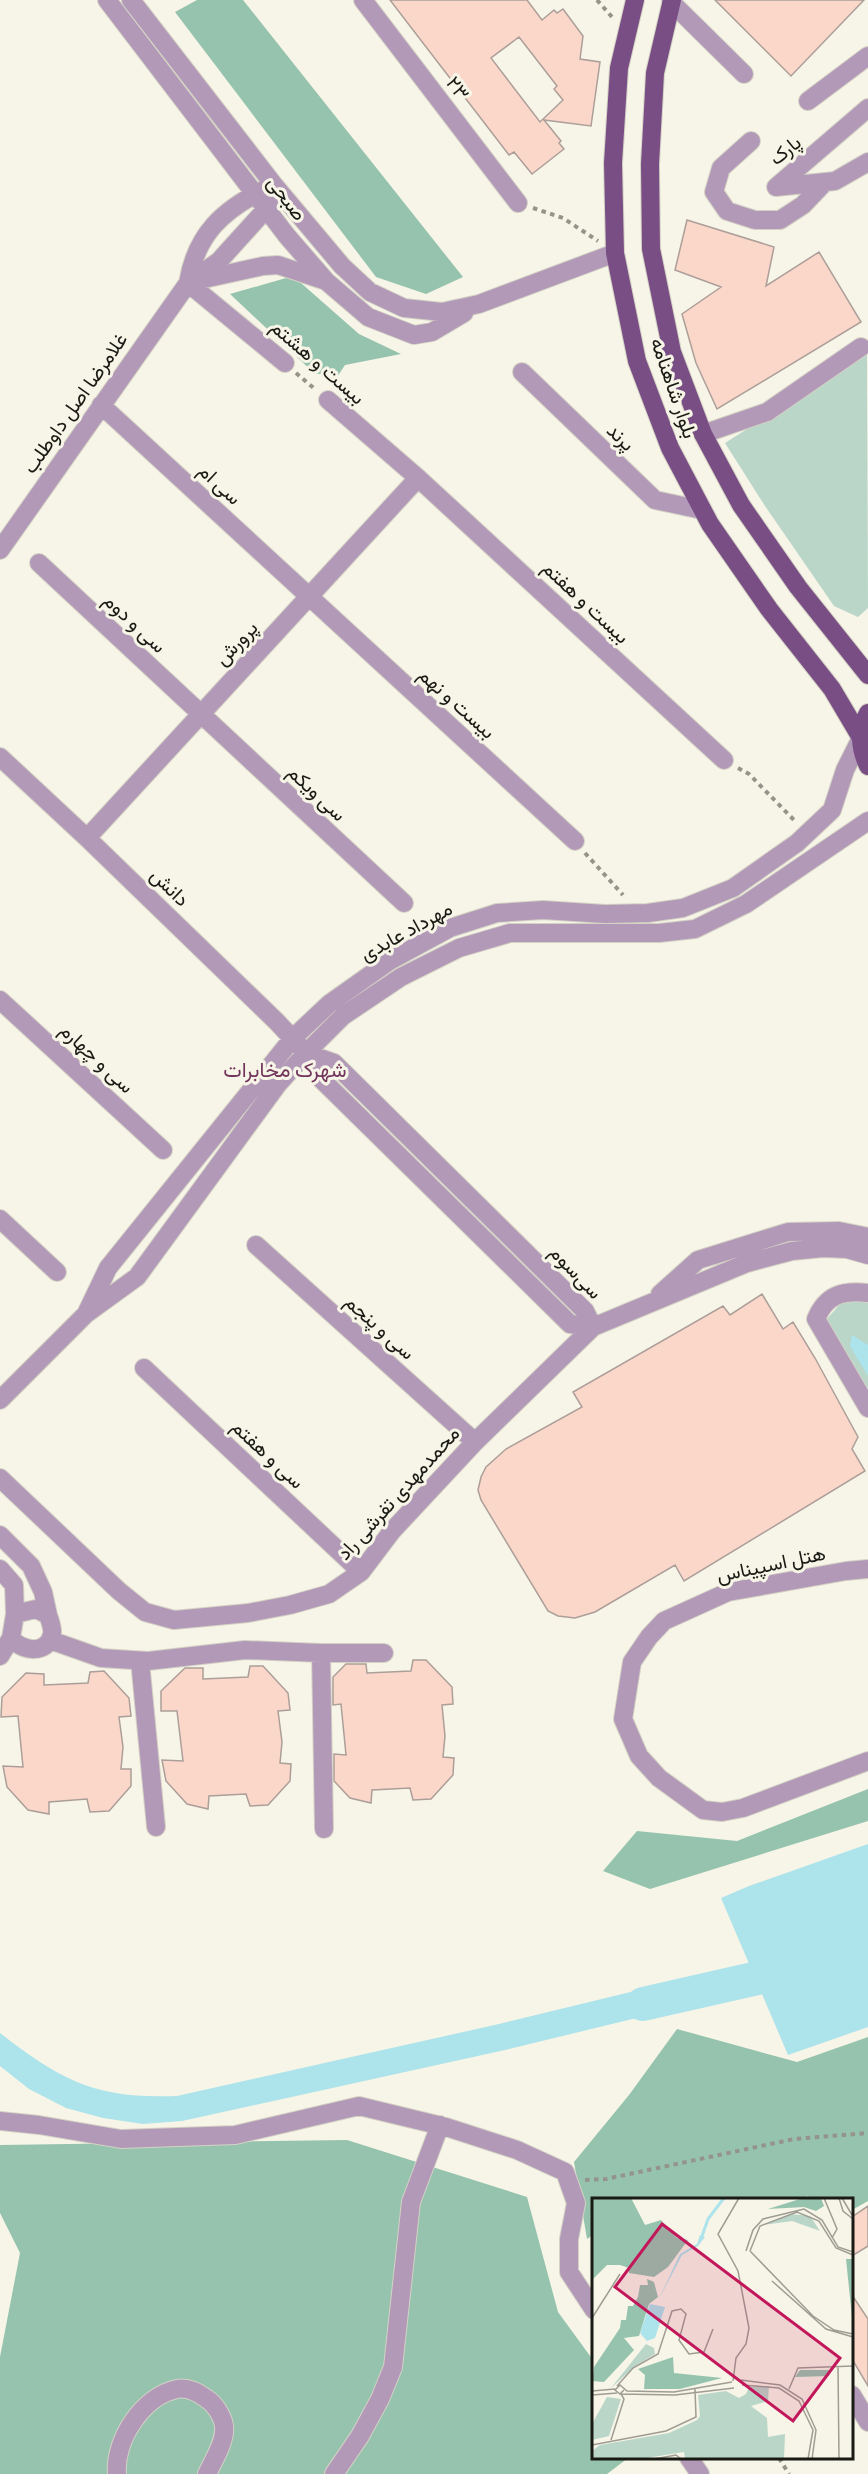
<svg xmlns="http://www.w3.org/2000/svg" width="868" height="2474" font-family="'Exo 2',Vazirmatn,sans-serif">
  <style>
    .green { fill: #b9d6c8 }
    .forest { fill: #96c3ae }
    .water { fill: #ade3eb }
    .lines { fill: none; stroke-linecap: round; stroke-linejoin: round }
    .river { stroke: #ade3eb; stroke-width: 34 }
    .building { fill: #fbd7ca; stroke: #ac9e99; stroke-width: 1.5; fill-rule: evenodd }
    .minor-casing { stroke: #d4d2c5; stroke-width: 20 }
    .major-casing { stroke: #d4d2c5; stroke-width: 20 }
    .path { stroke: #95948a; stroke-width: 4; stroke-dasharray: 4.5 4.5; stroke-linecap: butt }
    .minor { stroke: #b299b8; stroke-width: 18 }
    .major { stroke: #794e84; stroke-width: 18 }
    .labels { text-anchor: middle; stroke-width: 6; stroke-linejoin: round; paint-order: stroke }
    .street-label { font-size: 20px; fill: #1a1a15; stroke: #f7f5e7 }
    .neighbourhood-label { font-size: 21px; fill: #72355c; stroke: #f7f5e7 }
    .inset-river { fill: none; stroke: #ade3eb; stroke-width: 3 }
    .inset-road { fill: none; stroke: #9f9d93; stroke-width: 1.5 }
    .view { fill: #c2185b; fill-opacity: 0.15; stroke: #c2185b; stroke-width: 3 }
    .inset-edge { fill: none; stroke: #1a1a15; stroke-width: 3 }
  </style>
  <rect width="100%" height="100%" fill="#f7f5e7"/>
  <path class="green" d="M 867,353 L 868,608 L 858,617 L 834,606 L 765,506 L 725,443 Z
    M 859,1300 L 868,1303 L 868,1395 L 826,1320 L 840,1304 Z"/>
  <path class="forest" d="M 197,0 L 243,0 L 463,277 L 426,294 L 376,277 L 175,12 Z
    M 293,276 L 359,334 L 401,354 L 345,365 L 337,377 L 314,373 L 230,294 Z
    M 868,1789 L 868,1821 L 650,1889 L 603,1871 L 637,1831 L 737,1841 Z
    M 677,2029 L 797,2062 L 868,2037 L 868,2201 L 852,2210 L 852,2200 L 810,2199 L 808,2196 L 803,2200 L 594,2200 L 593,2235 L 587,2239 L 574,2162 L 629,2095 Z
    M 347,2140 L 527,2197 L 558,2312 L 593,2360 L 594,2458 L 628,2458 L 607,2474 L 0,2474 L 0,2357 L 20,2253 L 0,2213 L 0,2145 Z"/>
  <path class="water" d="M 852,1335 L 868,1345 L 868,1376 L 850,1346 Z
    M 868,1844 L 868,2027 L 788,2055 L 721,1898 L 749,1886 Z
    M 684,1979 L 690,2005 L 505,2050 L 182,2121 L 143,2124 L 103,2118 L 66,2108 L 29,2089 L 0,2066 L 0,2033 C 63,2082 97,2099 177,2096 L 499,2024 Z"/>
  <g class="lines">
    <path class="river" d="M 643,2004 L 766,1976 L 868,1936"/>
  </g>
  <path class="building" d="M 390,0 L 527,0 L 542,20 L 554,10 L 557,13 L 563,9 L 583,36 L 580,59 L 600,62 L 591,126 L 544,120 L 561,141 L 559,143 L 564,149 L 532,174 L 514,152 L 509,155 ZM 519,37 L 557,86 L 554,89 L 563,100 L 540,122 L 491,58 Z
    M 715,0 L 864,0 L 791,76 Z
    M 687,220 L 774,247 L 766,286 L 819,252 L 861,322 L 717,409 L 696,363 L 682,314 L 721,287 L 675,270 Z
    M 762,1294 L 783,1329 L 793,1322 L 815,1358 L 858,1437 L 852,1449 L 865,1471 L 684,1581 L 675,1565 L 595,1612 L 575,1618 L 558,1616 L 548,1611 L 481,1500 L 478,1490 L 481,1477 L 486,1467 L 506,1449 L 582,1407 L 573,1392 L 723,1306 L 730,1315 Z
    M 413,1660 L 426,1660 L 452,1687 L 453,1704 L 442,1705 L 445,1736 L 443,1757 L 454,1758 L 453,1775 L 431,1799 L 413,1800 L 410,1788 L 372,1790 L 371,1803 L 350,1798 L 334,1781 L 334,1754 L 346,1755 L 341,1704 L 333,1705 L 333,1677 L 346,1664 L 366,1664 L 367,1673 L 411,1671 Z
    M 250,1666 L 263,1666 L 288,1693 L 290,1710 L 278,1711 L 282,1742 L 280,1763 L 291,1764 L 290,1781 L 268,1805 L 250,1806 L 246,1794 L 209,1796 L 208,1809 L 187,1804 L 166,1781 L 162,1760 L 183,1761 L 177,1711 L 161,1711 L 161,1691 L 185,1668 L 203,1668 L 203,1679 L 248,1677 Z
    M 104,1671 L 129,1698 L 131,1716 L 119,1717 L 123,1747 L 121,1769 L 131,1769 L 131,1786 L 109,1811 L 90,1812 L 87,1799 L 49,1802 L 49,1814 L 28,1810 L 7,1787 L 3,1766 L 23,1767 L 18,1716 L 1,1717 L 2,1697 L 26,1673 L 44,1674 L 44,1685 L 88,1683 L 90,1672 Z
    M 868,2206 L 868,2246 L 852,2256 L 852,2217 Z
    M 852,2295 L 868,2319 L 868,2386 L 852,2359 Z"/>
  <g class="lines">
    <defs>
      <path id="minor" d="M 107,0 L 287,236 L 326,281 L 368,317 L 414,335 L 432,332 L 464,313
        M 131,0 L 274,185 L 342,266 L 370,292 L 404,308 L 442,312 L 479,304 L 615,253
        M 363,0 L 518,203
        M 671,2 L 744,74
        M 808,101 L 868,56
        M 868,108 L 776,187 L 835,181 L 868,162
        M 751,141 L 721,168 L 714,192 L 727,211 L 755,220 L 780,220 L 803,205 L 825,182
        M 195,281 L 263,266 L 278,265 L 326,281
        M 188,283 C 196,234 223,210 265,189
        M 188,283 L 285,363
        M 522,372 L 655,500 L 702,510
        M 328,400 L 418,478 L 724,760
        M 101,405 L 575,841
        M 703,434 L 767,412 L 861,347
        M 0,550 L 188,283 L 219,261 L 266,209 L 270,198
        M 39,563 L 404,903
        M 0,757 L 87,838 L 277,1022 L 306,1053 L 320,1078 L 570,1324 L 593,1327
        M 87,838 L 418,478
        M 0,1000 L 163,1150
        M 306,1053 L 334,1063 L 585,1311 L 593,1327
        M 0,1219 L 57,1272
        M 256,1245 L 475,1442
        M 868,1293 C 842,1290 826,1295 816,1319 L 868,1408
        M 660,1294 L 698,1260 L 788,1232 L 839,1231 L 868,1237
        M 87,1312 L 108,1268 L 293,1038 L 329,1004 L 391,960 L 450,928 L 497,913 L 543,910 L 605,914 L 648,913 L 683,908 L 733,888 L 797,843 L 832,810 L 845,770 L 861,738
        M 144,1368 L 361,1572
        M 0,1400 L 86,1314 L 137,1277 L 278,1084 L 306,1053 L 343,1016 L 401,977 L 459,948 L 510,933 L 659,933 L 695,929 L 746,904 L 868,821
        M 0,1478 L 119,1591 L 145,1612 L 174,1620 L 248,1613 L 290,1605 L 329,1594 L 361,1572 L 392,1531 L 475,1442 L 593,1327 L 747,1263 L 792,1251 L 823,1248 L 847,1249 L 868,1255
        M 0,1535 L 31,1566 L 43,1592 L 48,1615
        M 0,1569 L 14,1585 L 15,1614 L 11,1638 C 22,1652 48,1655 52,1634 C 53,1628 50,1621 48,1615 L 36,1609 L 15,1614
        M 868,1569 L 846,1571 L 728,1592 L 664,1621 L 649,1637 L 632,1662 L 623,1719 L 639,1756 L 659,1778 L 703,1810 L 722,1812 L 743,1808 L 868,1761
        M 50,1640 L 101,1658 L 148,1661 L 245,1650 L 321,1653 L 384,1653
        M 321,1653 L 324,1829
        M 0,1656 L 11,1638
        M 140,1661 L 156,1827
        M 0,2121 L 39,2125 L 121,2139 L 235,2135 L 359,2106 L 446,2127 L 517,2150 L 565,2172 L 576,2203 L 569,2239 L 569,2272 L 594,2310
        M 852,2395 L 868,2422
        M 689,2458 L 700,2474
        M 117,2474 C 114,2440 143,2396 177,2389 C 188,2387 199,2393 207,2399 C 215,2404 223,2417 224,2426 C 226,2441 213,2461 207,2474
        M 334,2474 L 360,2436 L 380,2399 L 393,2367 L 411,2202 L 440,2125"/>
      <path id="major" d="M 635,0 L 619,68 L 613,163 L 615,253 L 637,361 L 670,448 L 710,524 L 769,609 L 832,689 L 861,738
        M 672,0 L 655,73 L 650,164 L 651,249 L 672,352 L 703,434 L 741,505 L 798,587 L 868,675
        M 868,713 C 858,730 860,749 868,766"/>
    </defs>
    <use href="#minor" class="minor-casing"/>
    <use href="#major" class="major-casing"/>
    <path class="path" d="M 597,0 L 612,17
      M 533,208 L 563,218 L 598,241
      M 296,373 L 316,390
      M 738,768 L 749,774 L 794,820
      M 585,853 L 623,895
      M 585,2180 L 606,2179 L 794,2139 L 868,2133
      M 779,2458 L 789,2474"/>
    <use href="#minor" class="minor"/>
    <use href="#major" class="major"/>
  </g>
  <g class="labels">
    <g class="street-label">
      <text transform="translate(458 88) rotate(53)" y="7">۲۳</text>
      <text transform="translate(785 150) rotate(-39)" y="7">پارک</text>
      <text transform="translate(287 198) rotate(53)" y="7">صبحی</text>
      <text transform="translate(318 362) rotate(41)" y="7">بیست و هشتم</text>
      <text transform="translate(674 388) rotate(71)" y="7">بلوار شاهنامه</text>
      <text transform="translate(75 403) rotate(-55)" y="7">غلامرضا اصل داوطلب</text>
      <text transform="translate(621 437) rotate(44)" y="7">پرند</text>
      <text transform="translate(220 484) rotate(43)" y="7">سی ام</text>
      <text transform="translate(586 602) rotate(43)" y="7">بیست و هفتم</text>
      <text transform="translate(135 623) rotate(43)" y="7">سی و دوم</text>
      <text transform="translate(236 643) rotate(-47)" y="7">پرورش</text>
      <text transform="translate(457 703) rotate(42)" y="7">بیست و نهم</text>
      <text transform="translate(317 793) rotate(43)" y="7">سی ویکم</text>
      <text transform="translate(170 887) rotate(44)" y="7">دانش</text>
      <text transform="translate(406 931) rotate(-29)" y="7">مهرداد عابدی</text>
      <text transform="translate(97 1058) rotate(43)" y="7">سی و چهارم</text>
      <text transform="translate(576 1272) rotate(46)" y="7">سی‌سوم</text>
      <text transform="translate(380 1327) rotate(42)" y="7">سی و پنجم</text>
      <text transform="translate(268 1454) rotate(43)" y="7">سی و هفتم</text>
      <text transform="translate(398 1493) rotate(-48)" y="7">محمدمهدی تفرشی راد</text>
      <text transform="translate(771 1564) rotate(-12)" y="7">هتل اسپیناس</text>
    </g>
    <g class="neighbourhood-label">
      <text x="285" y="1077">شهرک مخابرات</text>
    </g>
  </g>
  <g transform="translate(592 2198)">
    <rect width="261" height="261" fill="#f7f5e7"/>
    <path d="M 198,16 L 218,18 L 228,33 L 200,23 L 171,27 ZM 54,146 L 62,150 L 63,156 L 42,169 L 19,190 ZM 177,188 L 176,203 L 159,208 L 175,220 L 176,239 L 193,236 L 192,261 L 93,261 L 92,254 L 48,261 L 0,261 L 0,253 L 8,247 L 77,235 L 105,222 L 108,218 L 106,197 L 134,193 L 147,200 L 154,196 L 157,189 ZM 15,199 L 29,201 L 17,238 L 0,242 L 0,226 Z" fill="#b9d6c8"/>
    <path d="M 0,0 L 39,0 L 53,27 L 69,22 L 85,40 L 96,42 L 76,69 L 62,79 L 37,75 L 37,70 L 28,67 L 15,67 L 0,82 ZM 211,0 L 229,0 L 232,8 L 224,13 L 212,9 L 176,11 ZM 254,61 L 261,61 L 261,129 ZM 55,81 L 62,84 L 66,99 L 57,106 L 47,138 L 32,140 L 42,152 L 12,184 L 0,183 L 2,169 L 28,130 L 29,122 L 34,122 L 36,108 L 41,108 L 46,99 L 48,87 L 56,87 ZM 81,159 L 82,175 L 130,180 L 88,191 L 52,191 L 53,177 L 46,171 ZM 208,172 L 238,172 L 237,178 L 203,179 Z" fill="#96c3ae"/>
    <path d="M 108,37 L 113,39 L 106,48 L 90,57 L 67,101 L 88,56 L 105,46 ZM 58,106 L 73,109 L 63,140 L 55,143 L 48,135 Z" fill="#ade3eb"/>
    <path class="inset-river" d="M 109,41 L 116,21 L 132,0"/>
    <path class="inset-road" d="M 232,0 L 245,31 L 240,40M 247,0 L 251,13 L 261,21M 250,0 L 260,17M 154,53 L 161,32 L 171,21 L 212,11 L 230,22 L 246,49 L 261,54M 158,53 L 168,28 L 205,14 L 227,23 L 244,50 L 261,57M 158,53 L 221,118 L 242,132 L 261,136M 180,83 L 234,131 L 261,139M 0,120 L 28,76M 246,168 L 247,261M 149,182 L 188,187 L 210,201 L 224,232 L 220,261M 141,183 L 144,160 L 154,146 L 157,130 L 146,73 L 126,36 L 147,0M 150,187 L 187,190 L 207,203 L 221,232 L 216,261M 25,188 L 41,170 L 66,156 L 80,113 L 89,111 L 94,116 L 87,142 L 97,156 L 112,154 L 121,131M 197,191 L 206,170 L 261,168M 32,192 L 28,196 L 23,192 L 28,187 L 35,193 L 82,194 L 140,184M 0,193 L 23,191M 0,197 L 25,195M 19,242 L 32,201 L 29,196 L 83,197 L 142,190M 0,247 L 74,233 L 104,219 L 103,191M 62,261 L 84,257 L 89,261"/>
    <path class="view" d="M 70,26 L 248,160 L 201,223 L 23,89 Z"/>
    <rect width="261" height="261" class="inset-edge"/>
  </g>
</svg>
